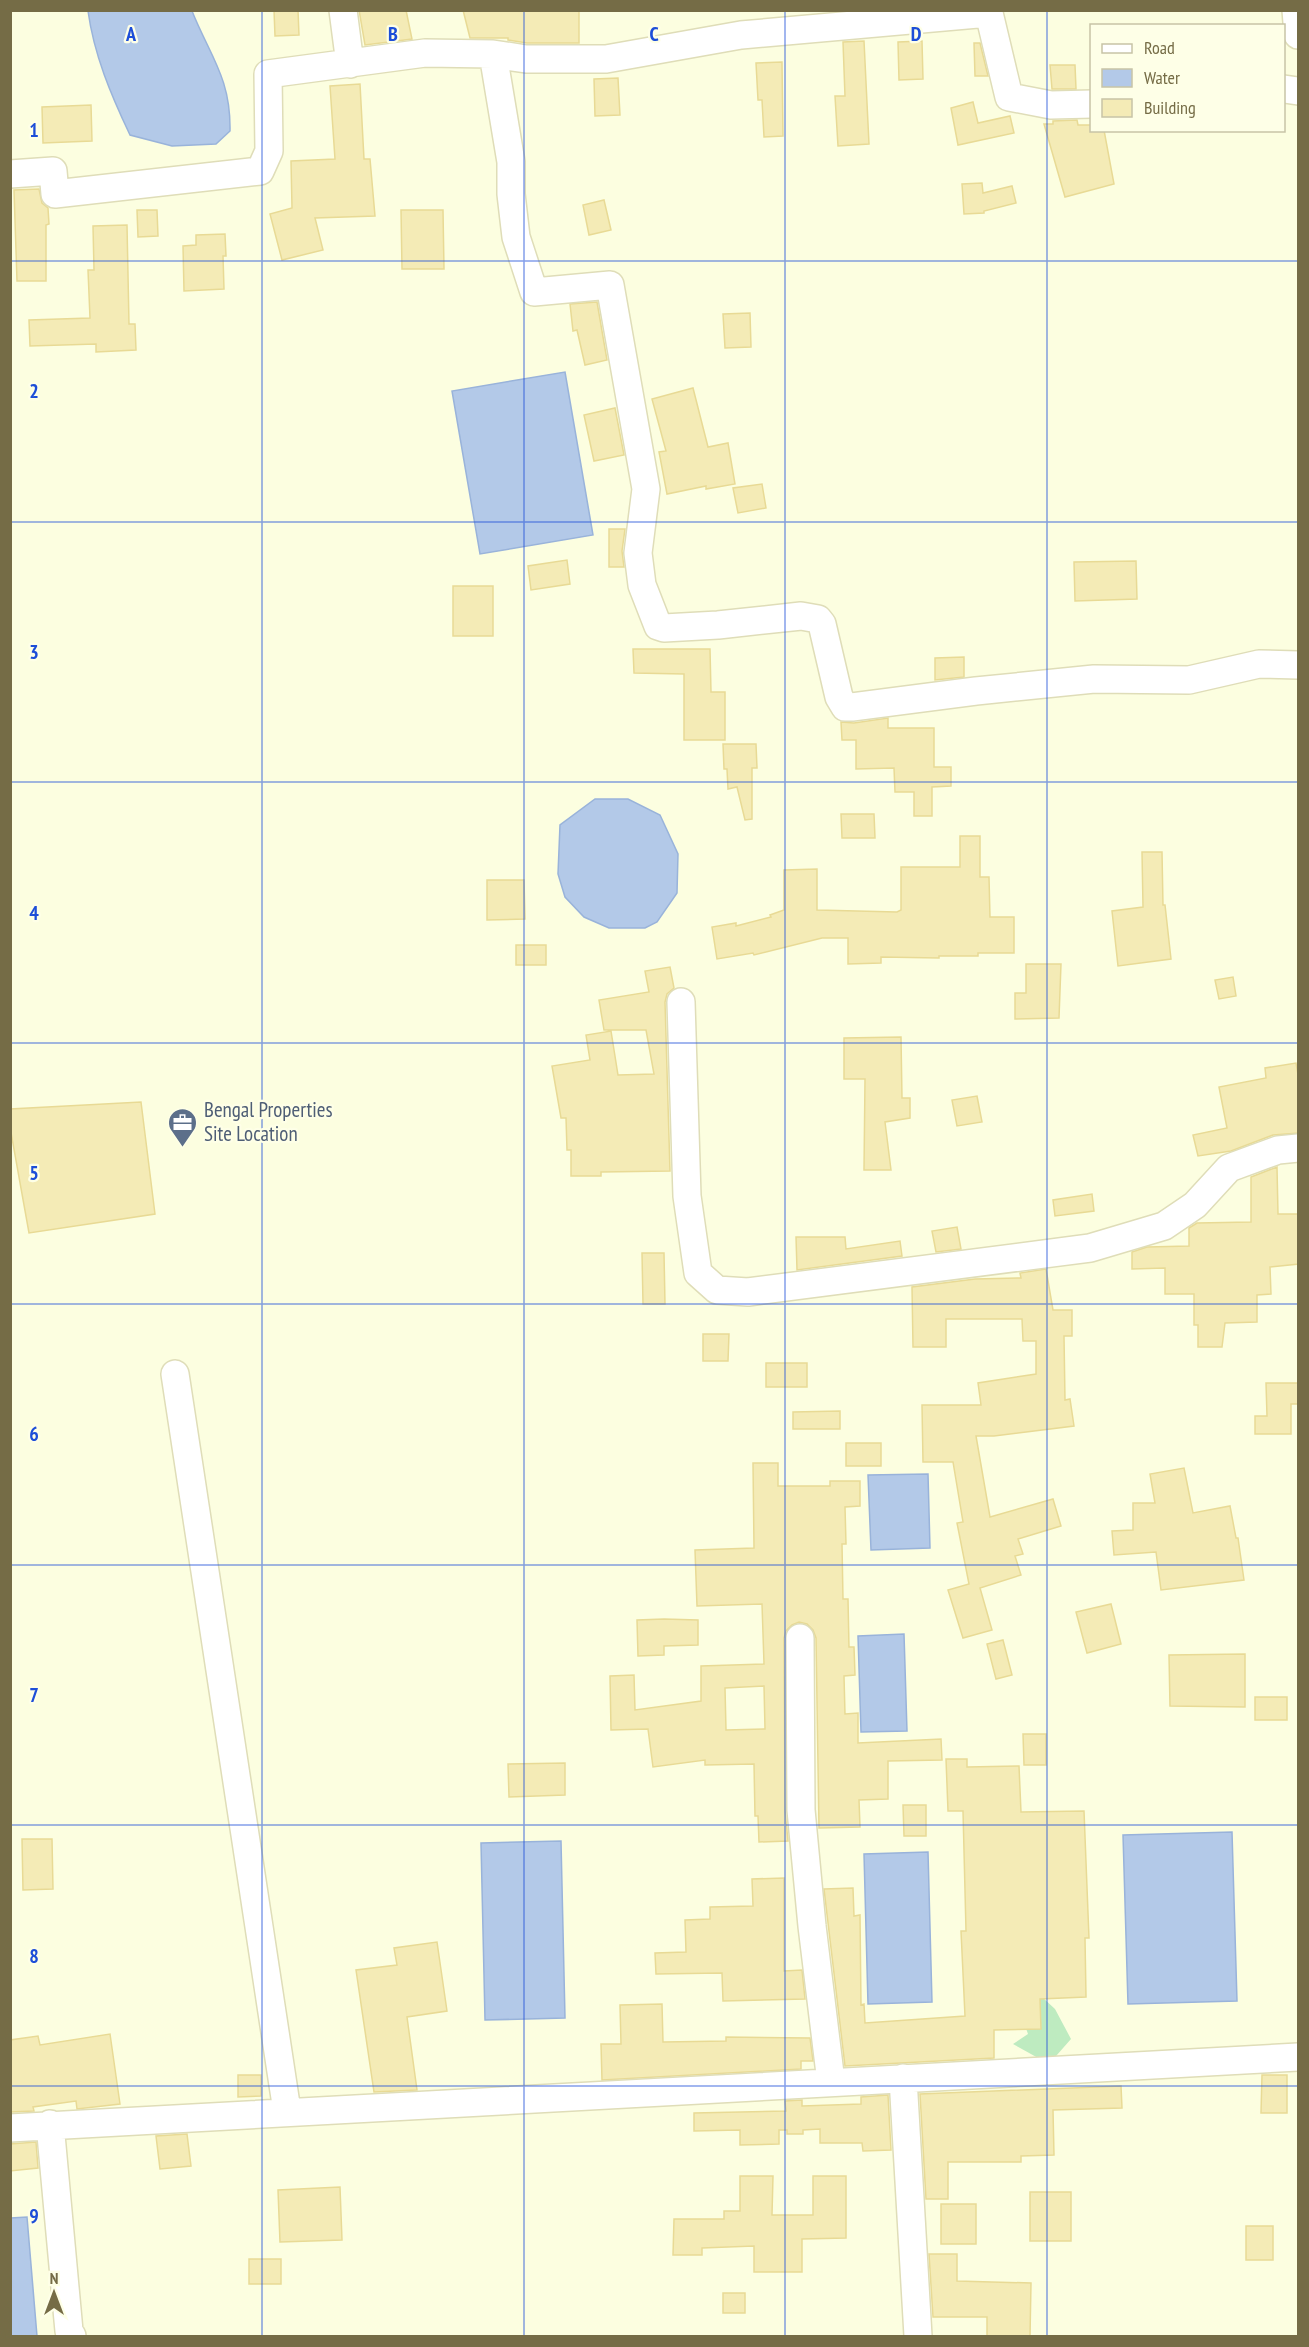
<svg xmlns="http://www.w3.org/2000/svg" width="1309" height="2347" font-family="'PT Sans Narrow',sans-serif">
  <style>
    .green { fill: #beebc0 }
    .water { fill: #b3c9e8; stroke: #99b3da; stroke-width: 1.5 }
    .building { fill: #f4ebb6; stroke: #e8da95; stroke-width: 1.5; fill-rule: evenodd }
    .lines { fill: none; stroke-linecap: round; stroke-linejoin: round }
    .street-casing { stroke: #dfddb8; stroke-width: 30 }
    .street { stroke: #fff; stroke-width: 27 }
    .grid { fill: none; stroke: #1d4ed8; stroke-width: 1.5; stroke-opacity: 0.55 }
    .labels { text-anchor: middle; stroke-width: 4.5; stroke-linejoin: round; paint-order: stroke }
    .service-label { font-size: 21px; fill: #4e5e75; stroke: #feffe7; text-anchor: start }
    .grid-label { font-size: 20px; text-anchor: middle; font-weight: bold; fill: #1d4ed8; stroke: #feffe7; stroke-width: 4.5; stroke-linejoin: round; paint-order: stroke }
  </style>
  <rect width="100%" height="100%" fill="#fcfee0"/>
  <path class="green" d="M 1041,1996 L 1055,2009 L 1071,2039 L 1049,2064 L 1013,2044 L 1028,2034 L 1016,2000 Z"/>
  <path class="water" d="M 88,11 L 192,11 C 210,56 231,78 230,131 L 216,144 L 172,146 L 130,135 C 111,95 94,55 88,11 Z
    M 565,372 L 593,535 L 480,554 L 452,391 Z
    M 595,799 L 628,799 L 660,815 L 678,854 L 677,893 L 657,922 L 645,928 L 609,928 L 584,917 L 565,897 L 558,874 L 560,825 Z
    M 928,1474 L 930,1548 L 871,1550 L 868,1475 Z
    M 904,1634 L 907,1731 L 861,1732 L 858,1636 Z
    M 1232,1832 L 1237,2001 L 1128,2004 L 1123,1835 Z
    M 561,1841 L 565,2018 L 485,2020 L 481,1843 Z
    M 928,1852 L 932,2002 L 868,2004 L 864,1854 Z
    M 27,2217 L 37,2336 L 11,2336 L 11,2218 Z"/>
  <path class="building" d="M 274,10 L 298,10 L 299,35 L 275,36 Z
    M 359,10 L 406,10 L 412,39 L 365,45 Z
    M 463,10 L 579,10 L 579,43 L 527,43 L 508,40 L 508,38 L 470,38 Z
    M 864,41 L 869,144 L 838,146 L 835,96 L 845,96 L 843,42 Z
    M 922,41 L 923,79 L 899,80 L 898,42 Z
    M 974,43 L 980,43 L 988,76 L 975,76 Z
    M 782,62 L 783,136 L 764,137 L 762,100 L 758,100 L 756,63 Z
    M 1050,65 L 1075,65 L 1076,89 L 1052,89 Z
    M 618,78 L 620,115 L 595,116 L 594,79 Z
    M 360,84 L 364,159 L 370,159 L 375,216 L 315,218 L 323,250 L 282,260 L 270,214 L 292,208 L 291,161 L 335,159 L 330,86 Z
    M 973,102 L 978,123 L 1010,116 L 1014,133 L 958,145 L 951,108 Z
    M 91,105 L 92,141 L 43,143 L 42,107 Z
    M 1077,120 L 1078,125 L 1092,125 L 1092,130 L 1104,130 L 1114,184 L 1065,197 L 1044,124 L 1053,124 L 1053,121 Z
    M 982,183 L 983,193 L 1012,186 L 1016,203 L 984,211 L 984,213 L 964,214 L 962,184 Z
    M 39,189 L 42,203 L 48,208 L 49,224 L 46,225 L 46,281 L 17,281 L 14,190 Z
    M 604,200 L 611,230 L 589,235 L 583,205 Z
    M 137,210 L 157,210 L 158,236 L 138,237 Z
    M 401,210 L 443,210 L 444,269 L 402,269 Z
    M 127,225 L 129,324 L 135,324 L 136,350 L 96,352 L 96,344 L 30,346 L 29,320 L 90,318 L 88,270 L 94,270 L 93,226 Z
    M 225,234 L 226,256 L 223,256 L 224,289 L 184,291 L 183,246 L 196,245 L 196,235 Z
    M 597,302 L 607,360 L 585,365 L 577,330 L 573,331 L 570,304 Z
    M 750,313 L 751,347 L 725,348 L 723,314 Z
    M 693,388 L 708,447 L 728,443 L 735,484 L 706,489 L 706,486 L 667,494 L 659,452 L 666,451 L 652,399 Z
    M 615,408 L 624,455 L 594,461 L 584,415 Z
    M 762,484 L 766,508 L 738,513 L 733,488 Z
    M 609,529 L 625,529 L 622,551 L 624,567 L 609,567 Z
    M 567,560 L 570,584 L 531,590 L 528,566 Z
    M 1136,561 L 1137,599 L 1075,601 L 1074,562 Z
    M 453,586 L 493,586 L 493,636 L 453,636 Z
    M 633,649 L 710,649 L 711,692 L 725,692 L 725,740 L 684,740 L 684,674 L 634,673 Z
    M 964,657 L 964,677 L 935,680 L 935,658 Z
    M 888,718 L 888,728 L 934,728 L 934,767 L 951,767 L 951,786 L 932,787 L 932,816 L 914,816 L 914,792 L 895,792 L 894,768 L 856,769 L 856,740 L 842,740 L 841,722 L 854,723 Z
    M 723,744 L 756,744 L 757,768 L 752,768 L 752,819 L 745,820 L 737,787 L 728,789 L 727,769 L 724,769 Z
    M 841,814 L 874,814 L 875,838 L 842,838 Z
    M 960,836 L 980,836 L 980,877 L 989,877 L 990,917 L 1014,917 L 1014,953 L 978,953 L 978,956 L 939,956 L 939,958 L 881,957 L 881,963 L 848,964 L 848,938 L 822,938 L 754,955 L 753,953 L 717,959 L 712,927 L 736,923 L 736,926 L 771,917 L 770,915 L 784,910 L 784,870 L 817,869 L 817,910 L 897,912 L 901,910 L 901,867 L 960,867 Z
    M 1142,852 L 1162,852 L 1163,905 L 1165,905 L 1171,959 L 1118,966 L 1112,911 L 1143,907 Z
    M 487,880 L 524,880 L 525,919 L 487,920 Z
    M 516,945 L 546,945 L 546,965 L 516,965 Z
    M 1026,964 L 1061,964 L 1059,1018 L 1015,1019 L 1015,993 L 1026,993 Z
    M 670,967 L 674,988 L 667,994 L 665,1002 L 670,1171 L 601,1172 L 601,1176 L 571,1176 L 571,1150 L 567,1150 L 566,1118 L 561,1118 L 552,1066 L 590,1060 L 586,1035 L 611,1031 L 618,1075 L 654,1074 L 646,1030 L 604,1030 L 599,1000 L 649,992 L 645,971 Z
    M 1233,977 L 1236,996 L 1219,999 L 1215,980 Z
    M 901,1037 L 902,1098 L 910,1098 L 910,1118 L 885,1122 L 891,1170 L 864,1170 L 865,1079 L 844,1079 L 844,1038 Z
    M 1296,1063 L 1299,1080 L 1299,1133 L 1273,1135 L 1231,1151 L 1198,1156 L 1193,1135 L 1227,1128 L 1219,1087 L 1266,1078 L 1265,1068 Z
    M 977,1096 L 982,1122 L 957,1126 L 952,1100 Z
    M 141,1102 L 155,1214 L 29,1233 L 10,1127 L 10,1109 Z
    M 1277,1167 L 1278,1214 L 1299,1214 L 1299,1264 L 1270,1267 L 1271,1294 L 1257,1295 L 1257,1322 L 1225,1323 L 1222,1347 L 1198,1347 L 1198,1325 L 1194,1325 L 1194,1294 L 1165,1294 L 1165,1268 L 1132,1269 L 1132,1252 L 1147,1247 L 1189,1246 L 1189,1228 L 1197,1223 L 1251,1222 L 1251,1177 Z
    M 1092,1194 L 1094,1211 L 1055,1216 L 1053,1200 Z
    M 957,1227 L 961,1249 L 936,1252 L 932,1231 Z
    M 796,1237 L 845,1237 L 846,1249 L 900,1241 L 902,1256 L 797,1270 Z
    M 642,1253 L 664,1253 L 665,1304 L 643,1304 Z
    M 1046,1269 L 1053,1310 L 1072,1310 L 1072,1336 L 1064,1336 L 1065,1400 L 1070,1399 L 1074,1426 L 994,1436 L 976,1436 L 990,1517 L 1053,1499 L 1061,1526 L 1018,1539 L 1023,1554 L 1015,1556 L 1021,1575 L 980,1588 L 992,1630 L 963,1638 L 948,1590 L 969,1584 L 957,1523 L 963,1522 L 953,1462 L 923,1462 L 922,1405 L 981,1405 L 978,1383 L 1036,1374 L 1036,1341 L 1023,1341 L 1022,1319 L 946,1319 L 946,1347 L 913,1347 L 912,1287 L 975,1279 L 1021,1278 L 1020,1273 Z
    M 703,1334 L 729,1334 L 728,1361 L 703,1361 Z
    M 766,1363 L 807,1363 L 807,1387 L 766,1387 Z
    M 1266,1383 L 1299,1383 L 1299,1404 L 1291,1404 L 1291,1434 L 1255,1434 L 1255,1416 L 1267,1416 Z
    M 840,1411 L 840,1429 L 793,1429 L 793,1412 Z
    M 846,1443 L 881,1443 L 881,1466 L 846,1466 Z
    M 753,1463 L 778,1463 L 778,1486 L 830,1486 L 830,1481 L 860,1481 L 860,1506 L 845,1507 L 846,1544 L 842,1544 L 843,1599 L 848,1599 L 849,1647 L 854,1647 L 855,1675 L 844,1676 L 845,1714 L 858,1713 L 858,1743 L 941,1739 L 942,1760 L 888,1761 L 888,1799 L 859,1800 L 860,1827 L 819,1828 L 816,1638 L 813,1630 L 807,1624 L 799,1622 L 792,1625 L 786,1631 L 784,1638 L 785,1810 L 788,1841 L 759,1842 L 758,1816 L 755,1816 L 754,1764 L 705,1765 L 705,1760 L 653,1767 L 648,1729 L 611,1730 L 610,1676 L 634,1675 L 635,1710 L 701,1701 L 701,1666 L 764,1664 L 762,1604 L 697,1606 L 695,1550 L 754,1548 ZM 764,1686 L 765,1729 L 726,1730 L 725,1688 Z
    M 1184,1468 L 1193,1513 L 1230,1506 L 1236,1538 L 1238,1538 L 1244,1580 L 1161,1590 L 1156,1552 L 1114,1555 L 1112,1531 L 1133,1530 L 1133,1503 L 1155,1503 L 1150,1474 Z
    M 1111,1604 L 1121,1644 L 1087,1653 L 1076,1612 Z
    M 664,1619 L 698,1620 L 698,1645 L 664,1646 L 664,1655 L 638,1656 L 637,1620 Z
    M 1003,1640 L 1012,1675 L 996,1679 L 987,1644 Z
    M 1245,1654 L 1245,1707 L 1170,1706 L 1169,1655 Z
    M 1255,1697 L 1287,1697 L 1287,1720 L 1255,1720 Z
    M 1023,1734 L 1046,1734 L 1046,1765 L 1024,1765 Z
    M 946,1759 L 967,1759 L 967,1767 L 1019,1766 L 1021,1812 L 1084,1811 L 1089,1938 L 1085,1938 L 1086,1997 L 1040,1999 L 1041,2029 L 994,2030 L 994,2058 L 845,2066 L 824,1889 L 853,1888 L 854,1916 L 860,1915 L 861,2005 L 864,2004 L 865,2023 L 965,2016 L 961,1931 L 966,1931 L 963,1811 L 948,1811 Z
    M 565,1763 L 565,1795 L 509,1797 L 508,1764 Z
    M 903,1805 L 926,1805 L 926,1836 L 904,1836 Z
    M 22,1839 L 52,1839 L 53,1889 L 23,1890 Z
    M 784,1878 L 784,1971 L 802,1970 L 805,1999 L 723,2001 L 722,1973 L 656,1974 L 655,1953 L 686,1952 L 685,1920 L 710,1919 L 710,1907 L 753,1906 L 752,1879 Z
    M 437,1942 L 447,2011 L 407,2017 L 417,2090 L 374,2092 L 356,1970 L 397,1965 L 394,1948 Z
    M 662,2004 L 663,2042 L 726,2041 L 726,2037 L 810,2038 L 813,2061 L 801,2061 L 801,2069 L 602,2080 L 601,2044 L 621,2044 L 620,2005 Z
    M 110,2034 L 120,2104 L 77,2109 L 76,2101 L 33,2107 L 34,2111 L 10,2112 L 10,2040 L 38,2036 L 40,2045 Z
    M 238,2075 L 261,2075 L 261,2096 L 238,2097 Z
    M 1262,2075 L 1287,2075 L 1287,2113 L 1261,2113 Z
    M 1121,2086 L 1122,2108 L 1053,2110 L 1054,2155 L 1021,2156 L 1021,2162 L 948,2162 L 948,2199 L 926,2199 L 920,2094 Z
    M 888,2095 L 891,2150 L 863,2151 L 862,2143 L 820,2143 L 820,2129 L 803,2130 L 803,2134 L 787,2134 L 787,2130 L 779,2130 L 779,2144 L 740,2145 L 740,2130 L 694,2131 L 694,2113 L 786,2111 L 785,2101 L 802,2100 L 802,2106 L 861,2104 L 861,2097 Z
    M 187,2134 L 191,2166 L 160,2169 L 156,2136 Z
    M 36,2142 L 38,2168 L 10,2171 L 10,2144 Z
    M 740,2176 L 773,2176 L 772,2215 L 813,2215 L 813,2176 L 846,2176 L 846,2238 L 802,2239 L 802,2272 L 754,2272 L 754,2246 L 702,2248 L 702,2255 L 673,2255 L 674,2219 L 724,2219 L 724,2211 L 740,2211 Z
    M 340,2187 L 342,2240 L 280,2242 L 278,2190 Z
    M 1030,2192 L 1071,2192 L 1071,2241 L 1030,2241 Z
    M 941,2204 L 976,2204 L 976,2244 L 941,2244 Z
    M 1246,2226 L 1273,2226 L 1273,2260 L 1246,2260 Z
    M 929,2254 L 957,2254 L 957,2281 L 1031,2283 L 1030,2337 L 987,2337 L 987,2317 L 933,2317 Z
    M 249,2259 L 281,2259 L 281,2284 L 249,2284 Z
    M 723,2293 L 745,2293 L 745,2313 L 723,2313 Z"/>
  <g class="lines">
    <defs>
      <path id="street" d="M 343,10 L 350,64
        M 1296,10 L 1298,35
        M 493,54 L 511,162 L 511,194 L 516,237 L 534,292 L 610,285 L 646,489 L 638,553 L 642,585 L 658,626 L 664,628 L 718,625 L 801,616 L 818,619 L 822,624 L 839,697 L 845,707 L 852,707 L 976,691 L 1094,679 L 1189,680 L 1259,664 L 1298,665
        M 1284,89 L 1298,91
        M 10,174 L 53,171 L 55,194 L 260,171 L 269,151 L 268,74 L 425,53 L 493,54 L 526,59 L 606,59 L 741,35 L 989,13 L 1009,97 L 1051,105 L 1092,104
        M 681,1002 L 687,1196 L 698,1273 L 717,1290 L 748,1292 L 1090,1248 L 1164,1226 L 1195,1205 L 1229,1168 L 1278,1150 L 1298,1148
        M 175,1374 L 287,2111
        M 800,1638 L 801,1810 L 812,1926 L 831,2082
        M 903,2078 L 918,2336
        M 50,2124 L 69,2331 L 72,2336
        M 10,2128 L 1298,2057"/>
    </defs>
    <use href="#street" class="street-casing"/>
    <use href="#street" class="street"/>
  </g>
  <path class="grid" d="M 262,10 L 262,2336M 524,10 L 524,2336M 785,10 L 785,2336M 1047,10 L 1047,2336M 10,261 L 1298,261M 10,522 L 1298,522M 10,782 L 1298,782M 10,1043 L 1298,1043M 10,1304 L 1298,1304M 10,1565 L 1298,1565M 10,1825 L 1298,1825M 10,2086 L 1298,2086"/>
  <defs>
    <symbol id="office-pin" viewBox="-11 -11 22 30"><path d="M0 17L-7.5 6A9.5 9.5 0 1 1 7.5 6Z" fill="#5c6f8a" stroke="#feffe7"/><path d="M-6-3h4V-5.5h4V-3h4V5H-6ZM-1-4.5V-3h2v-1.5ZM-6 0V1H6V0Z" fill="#fff"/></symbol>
  </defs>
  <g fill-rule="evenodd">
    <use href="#office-pin" x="166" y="1106" width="33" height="45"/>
  </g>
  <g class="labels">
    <g class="service-label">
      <text x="204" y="1117">Bengal Properties<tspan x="204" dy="24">Site Location</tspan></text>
    </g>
  </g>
  <g class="grid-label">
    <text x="131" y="41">A</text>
    <text x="393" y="41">B</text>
    <text x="654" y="41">C</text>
    <text x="916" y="41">D</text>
    <text x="34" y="137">1</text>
    <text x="34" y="398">2</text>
    <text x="34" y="659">3</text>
    <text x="34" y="920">4</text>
    <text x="34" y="1180">5</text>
    <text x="34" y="1441">6</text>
    <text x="34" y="1702">7</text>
    <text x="34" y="1963">8</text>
    <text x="34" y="2223">9</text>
  </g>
  <rect width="1309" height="2347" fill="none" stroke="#756c46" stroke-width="24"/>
  <rect x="1090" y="24" width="195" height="108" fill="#feffe7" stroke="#c7c4a7" stroke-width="1.5"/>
  <rect x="1102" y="44" width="30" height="9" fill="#ffffff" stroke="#c7c4a7" stroke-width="1.5"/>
  <text x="1144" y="54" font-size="18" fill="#756c46">Road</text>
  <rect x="1102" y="69" width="30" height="18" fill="#b3c9e8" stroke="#c7c4a7" stroke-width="1.5"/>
  <text x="1144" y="84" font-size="18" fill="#756c46">Water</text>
  <rect x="1102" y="99" width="30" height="18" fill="#f4ebb6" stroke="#c7c4a7" stroke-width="1.5"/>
  <text x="1144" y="114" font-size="18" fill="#756c46">Building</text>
  <g transform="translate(54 2293)" stroke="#feffe7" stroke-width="4.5" paint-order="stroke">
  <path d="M0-4.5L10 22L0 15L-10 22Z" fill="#756c46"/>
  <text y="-9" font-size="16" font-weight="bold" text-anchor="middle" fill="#756c46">N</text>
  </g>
</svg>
